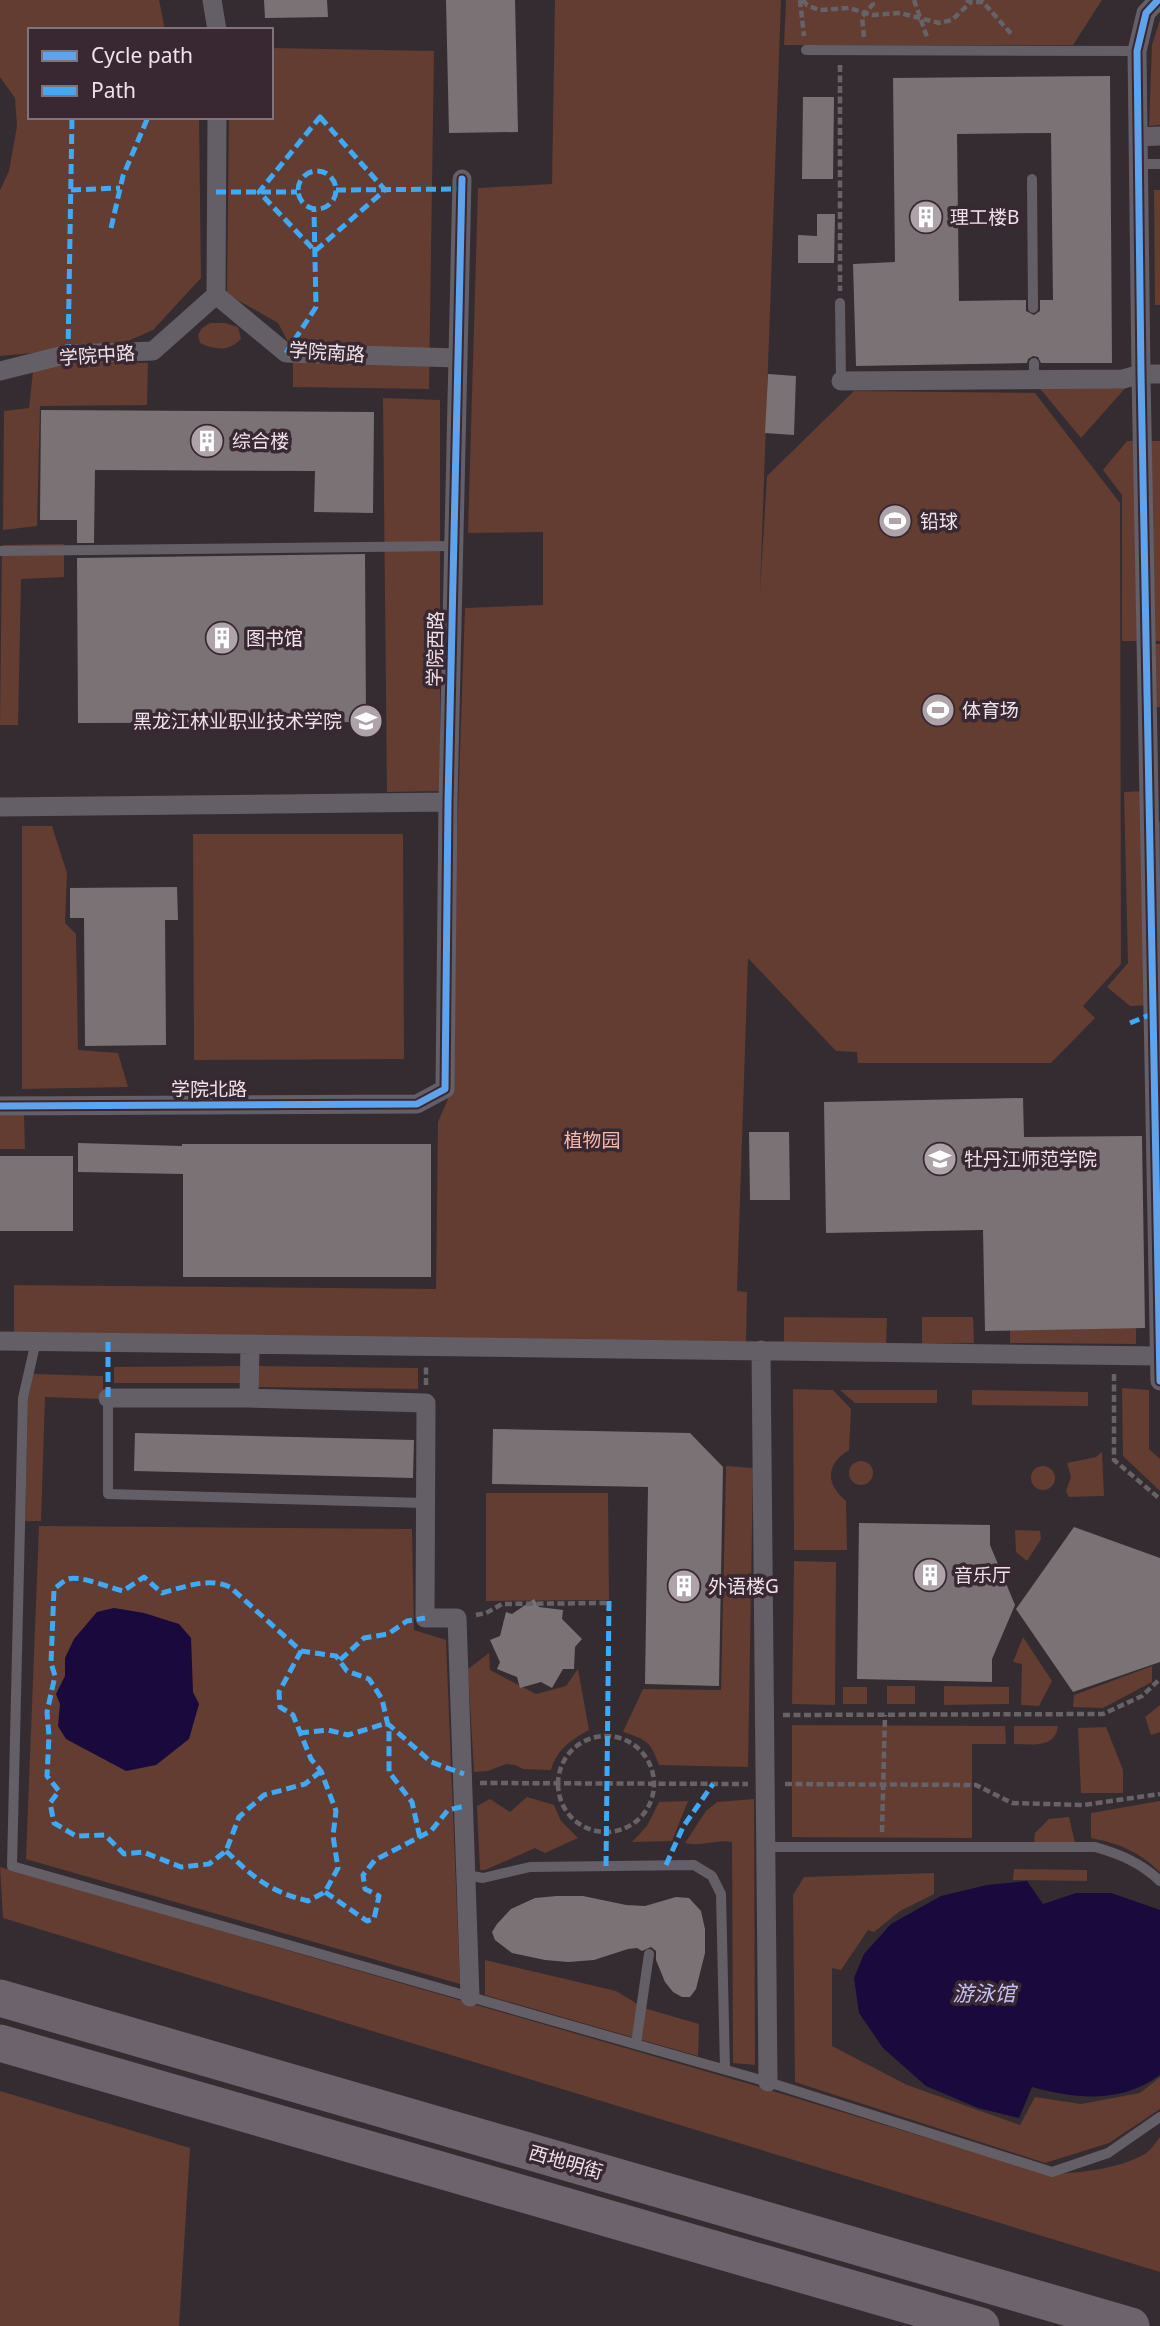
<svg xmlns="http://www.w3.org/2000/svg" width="1160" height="2326" font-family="'Noto Sans','Noto Sans SC',sans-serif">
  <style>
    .green { fill: #633c32 }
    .water { fill: #19093c }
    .building { fill: #7b7275; fill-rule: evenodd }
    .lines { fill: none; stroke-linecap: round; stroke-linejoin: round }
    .path { stroke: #676267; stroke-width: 4.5; stroke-dasharray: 7 3.5; stroke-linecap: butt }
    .lane { stroke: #645e66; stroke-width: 10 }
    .street { stroke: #645e66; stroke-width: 19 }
    .highway { stroke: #6c636d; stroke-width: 37 }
    .quiet { stroke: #3fa9f5; stroke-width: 5; stroke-dasharray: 10 5; stroke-linecap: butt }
    .cycleway-casing { stroke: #392832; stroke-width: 11 }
    .cycleway { stroke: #60a3ed; stroke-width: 7 }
    .labels { text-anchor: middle; stroke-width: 7; stroke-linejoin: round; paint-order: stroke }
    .poi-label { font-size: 19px; fill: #eee3e9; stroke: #392832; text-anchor: start }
    .street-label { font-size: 19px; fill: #eee3e9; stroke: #392832 }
    .park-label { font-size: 19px; fill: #f7baa8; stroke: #392832 }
    .water-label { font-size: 21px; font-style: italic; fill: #c4c1f7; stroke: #392832 }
  </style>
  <rect width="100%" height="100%" fill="#352c31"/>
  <path class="green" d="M 0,0 L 159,0 L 165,30 L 30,30 L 30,117 L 199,117 L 201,278 L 153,330 L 119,345 L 0,356 L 0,190 L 9,171 L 17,126 L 15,98 L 0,77 Z
    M 555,0 L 781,0 L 760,593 L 767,476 L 854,391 L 1035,393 L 1120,503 L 1121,964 L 1083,1006 L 1095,1018 L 1051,1063 L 858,1063 L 857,1052 L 836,1051 L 748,958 L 737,1291 L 747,1292 L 746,1342 L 14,1335 L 14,1285 L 436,1289 L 438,1122 L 448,1099 L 465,608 L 543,605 L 543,532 L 468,533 L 478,188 L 552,184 Z
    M 786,0 L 1102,0 L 1073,45 L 784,45 Z
    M 1160,20 L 1160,125 L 1149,126 L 1152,45 Z
    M 271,48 L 434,51 L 429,389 L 293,387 L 293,351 L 278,323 L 227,294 L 229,117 L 271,117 Z
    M 1154,190 L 1160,190 L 1160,305 L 1155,305 Z
    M 210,323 L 225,323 L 238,327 L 241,339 C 229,352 214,350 200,343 L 198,335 L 202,328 Z
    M 70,361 L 148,363 L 147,405 L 40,406 L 37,526 L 3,530 L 4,411 L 29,408 L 33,371 Z
    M 1037,385 L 1128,385 L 1081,438 Z
    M 383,398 L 440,400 L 440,791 L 387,792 Z
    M 1127,441 L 1160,441 L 1160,641 L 1122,641 L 1122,495 L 1103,470 Z
    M 64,544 L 64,577 L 21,579 L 18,725 L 0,725 L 2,545 Z
    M 1155,644 L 1160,644 L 1160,707 L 1155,707 Z
    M 1145,791 L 1146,822 L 1160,822 L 1160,1005 L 1130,1006 L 1107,987 L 1128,963 L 1124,792 Z
    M 22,826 L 52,826 L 67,873 L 65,923 L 76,934 L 78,1050 L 118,1053 L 128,1087 L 22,1089 Z
    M 193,834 L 403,834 L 404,1059 L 194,1060 Z
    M 0,1115 L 24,1115 L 25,1149 L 0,1149 Z
    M 784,1317 L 887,1318 L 886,1345 L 784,1344 Z
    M 922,1317 L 973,1317 L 974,1343 L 922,1344 Z
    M 1010,1318 L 1136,1319 L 1136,1344 L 1010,1343 Z
    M 242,1366 L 242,1383 L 114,1383 L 114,1367 Z
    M 255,1366 L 418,1368 L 418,1389 L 255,1387 Z
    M 33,1374 L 103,1376 L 103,1399 L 45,1397 L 41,1521 L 25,1521 L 28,1399 Z
    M 1122,1388 L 1149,1390 L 1149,1449 L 1160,1459 L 1160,1491 L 1123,1456 Z
    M 793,1389 L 833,1390 L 851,1409 L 849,1450 C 826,1464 825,1484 846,1501 L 847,1550 L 794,1550 Z
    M 840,1390 L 937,1390 L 937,1403 L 855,1403 Z
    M 972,1390 L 1088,1392 L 1088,1406 L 972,1405 Z
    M 1102,1452 L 1104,1496 L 1069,1497 L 1066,1491 L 1071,1477 L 1067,1463 L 1096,1457 Z
    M849 1473a12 12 0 1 1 24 0a12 12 0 1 1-24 0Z
    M1031 1478a12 12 0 1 1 24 0a12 12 0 1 1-24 0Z
    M 726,1466 L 753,1468 L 748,1767 L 659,1765 C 651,1742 646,1739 623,1732 L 643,1689 L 721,1690 Z
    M 486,1493 L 608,1493 L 609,1600 L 486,1601 Z
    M 39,1526 L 412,1529 L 414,1630 L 446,1640 L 460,1984 L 26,1859 Z
    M 1015,1530 L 1040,1531 L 1041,1539 L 1027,1561 L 1016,1552 Z
    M 794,1561 L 836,1562 L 835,1705 L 792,1704 Z
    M 1023,1637 L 1052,1681 L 1039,1706 L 1021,1705 L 1022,1664 L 1013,1662 Z
    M 489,1653 L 490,1670 L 536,1694 L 566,1686 L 578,1669 L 589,1730 C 571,1740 557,1749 551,1770 L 523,1769 L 515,1765 L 506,1764 L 488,1771 L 474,1772 L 468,1669 Z
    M 1152,1666 L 1152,1682 L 1103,1708 L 1073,1707 L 1074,1695 Z
    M 887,1686 L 915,1686 L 915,1704 L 887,1704 Z
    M 944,1686 L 1009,1687 L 1009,1704 L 944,1705 Z
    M 843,1687 L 867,1687 L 867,1704 L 843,1704 Z
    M 1160,1705 L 1160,1732 L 1151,1735 L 1145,1717 Z
    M 792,1725 L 1005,1726 L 1006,1744 L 972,1744 L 972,1838 L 792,1837 Z
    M 1014,1726 L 1058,1726 C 1055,1749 1032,1744 1014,1744 Z
    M 1106,1727 L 1123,1770 L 1123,1793 L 1081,1793 L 1078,1728 Z
    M 527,1797 L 554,1805 L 561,1821 L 578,1838 L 545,1853 L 535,1848 L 485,1870 L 480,1870 L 477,1806 L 490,1799 L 510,1812 Z
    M 754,1799 L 755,2065 L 733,2063 L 732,1842 C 716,1839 701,1847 685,1843 L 706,1811 L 717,1802 Z
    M 688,1801 L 672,1841 L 632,1842 L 647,1826 L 659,1802 Z
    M 1160,1801 L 1160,1872 C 1138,1851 1120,1844 1091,1838 L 1091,1813 Z
    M 1069,1817 L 1075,1843 L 1034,1843 L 1035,1833 L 1049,1819 Z
    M 0,1867 L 753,2085 L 1046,2174 C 1078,2173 1116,2170 1145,2154 C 1151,2150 1156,2142 1160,2137 L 1160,2272 L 3,1918 Z
    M 1014,1869 L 1087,1870 L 1087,1881 L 1013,1880 Z
    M 934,1873 L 934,1894 L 900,1911 L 874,1932 L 868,1930 L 841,1970 L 832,1968 L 832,2046 L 907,2085 L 1020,2125 L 1035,2097 L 1081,2104 L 1140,2093 L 1160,2077 L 1160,2109 L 1109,2143 L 1045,2163 L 795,2082 L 793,1895 L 804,1877 Z
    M 485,1960 L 616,1991 L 644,2008 L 699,2024 L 698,2056 L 485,1995 Z
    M 0,2091 L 190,2148 L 179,2326 L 0,2326 Z"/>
  <path class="water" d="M 114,1608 L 144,1613 L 179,1624 L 191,1638 L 193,1692 L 199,1704 L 189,1739 L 156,1765 L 126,1771 L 66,1739 L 58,1726 L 60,1704 L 56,1694 L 65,1676 L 65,1658 L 74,1639 L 97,1612 Z
    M 1027,1881 L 1043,1904 L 1076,1893 L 1111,1893 L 1160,1910 L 1160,2075 C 1120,2104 1077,2099 1032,2087 L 1019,2118 L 978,2108 L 926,2086 L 883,2048 L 859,2013 L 854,1978 L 864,1954 L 891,1924 L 941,1896 L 987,1885 Z"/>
  <path class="building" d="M 264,0 L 327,0 L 328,17 L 265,18 Z
    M 446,0 L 515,0 L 518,132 L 449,133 Z
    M 1110,76 L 1112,363 L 1041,363 L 1038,357 L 1033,356 L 1028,359 L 1027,363 L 856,366 L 853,264 L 895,262 L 893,78 ZM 1051,133 L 1053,300 L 1040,300 L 1040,311 L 1034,315 L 1026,311 L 1026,300 L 959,301 L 957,134 Z
    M 803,97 L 834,97 L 833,179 L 802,179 Z
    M 817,214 L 835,214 L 834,263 L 798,263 L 798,235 L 817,236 Z
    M 768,374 L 796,376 L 794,435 L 765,433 Z
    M 41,410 L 374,412 L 373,513 L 314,512 L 315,471 L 95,470 L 94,543 L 77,543 L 77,520 L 40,520 Z
    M 365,554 L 366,722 L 78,723 L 77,558 Z
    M 177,887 L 178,920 L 165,920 L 166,1045 L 85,1046 L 84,918 L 70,918 L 70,888 Z
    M 1023,1098 L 1024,1137 L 1142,1136 L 1145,1328 L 985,1331 L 983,1230 L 826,1233 L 824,1102 Z
    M 749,1132 L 789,1132 L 790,1200 L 750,1200 Z
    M 78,1143 L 182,1146 L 182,1144 L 431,1144 L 431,1277 L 183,1277 L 183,1174 L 78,1172 Z
    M 0,1156 L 73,1156 L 73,1231 L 0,1231 Z
    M 493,1429 L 690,1433 L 723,1467 L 719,1686 L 645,1684 L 648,1487 L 492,1484 Z
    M 135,1433 L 414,1440 L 413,1478 L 134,1471 Z
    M 859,1523 L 990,1525 L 990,1545 L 1015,1605 L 992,1659 L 992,1682 L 857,1679 Z
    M 1074,1527 L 1160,1558 L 1160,1662 L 1073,1692 L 1016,1609 Z
    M 534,1599 L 539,1607 L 563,1610 L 562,1619 L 582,1639 L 575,1647 L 574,1669 L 563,1669 L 552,1688 L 541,1682 L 520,1688 L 517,1677 L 497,1669 L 500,1662 L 490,1640 L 500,1636 L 506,1612 L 512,1614 Z
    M 557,1896 L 583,1896 L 626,1905 L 645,1906 L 676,1897 L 689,1898 L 701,1911 L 705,1929 L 705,1953 L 696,1989 L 690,1997 L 682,1997 L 673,1992 L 665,1982 L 656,1960 L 656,1951 L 651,1947 L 642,1951 L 637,1948 L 628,1949 L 594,1960 L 568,1962 L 545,1960 L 512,1953 L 495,1940 L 492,1932 L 497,1924 L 511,1909 L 535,1898 Z"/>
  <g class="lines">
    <path class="path" d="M 800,0 L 804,36
      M 803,0 L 807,5 L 819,10 L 849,8 L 872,15 L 900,13 L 939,23 L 952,20 L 971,2
      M 914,0 L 927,37
      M 966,0 L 971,2 L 983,2 L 1013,36
      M 864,37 L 862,17 L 873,4 L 872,0
      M 840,65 L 840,291
      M 1114,1374 L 1114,1460 L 1160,1499
      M 426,1385 L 426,1366
      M 476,1615 L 486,1613 L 502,1604 L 609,1603
      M 783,1715 L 1103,1714 L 1142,1696 L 1160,1679
      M558 1784a48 48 0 1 1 96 0a48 48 0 1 1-96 0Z
      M 480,1783 L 748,1784
      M 785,1784 L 976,1785 L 1012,1803 L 1083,1805 L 1160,1794
      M 882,1832 L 885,1715"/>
    <path class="lane" d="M 806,50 L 1137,51
      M 1139,164 L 1160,164
      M 1032,179 L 1033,308
      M 840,303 L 841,381
      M 1034,363 L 1034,380
      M 0,551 L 453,546
      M 36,1341 L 23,1398 L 12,1866 L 768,2082 L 1052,2172 L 1108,2153 L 1160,2117
      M 108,1398 L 108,1494 L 425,1503
      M 766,1847 L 1095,1847 C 1120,1854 1141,1863 1160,1881
      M 468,1870 L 472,1876 L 483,1878 L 530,1867 L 694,1865 L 712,1876 L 721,1894 L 725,2069
      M 636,2044 L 649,1954"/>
    <path class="street" d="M 212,0 L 217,30
      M 1158,0 L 1146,13 L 1137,51 L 1141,374 L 1160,1381
      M 1138,137 L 1160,136
      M 216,295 L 286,353 L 458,358
      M 216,295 L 217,117
      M 0,371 L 68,354 L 153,351 L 216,295
      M 841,381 L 1123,379 L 1141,374 L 1160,374
      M 0,807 L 448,802
      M 0,1106 L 417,1104 L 445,1089 L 448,802 L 462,179
      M 0,1341 L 1158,1356
      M 761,1350 L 768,2082
      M 108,1398 L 249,1398 L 426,1403 L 425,1618 L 457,1618 L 470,1997
      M 249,1398 L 250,1344"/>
    <path class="highway" d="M 0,1998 L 1131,2326
      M 0,2043 L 981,2326"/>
    <path class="quiet" d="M 320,117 L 385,190 L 315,251 L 259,192 Z
      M298 190a19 19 0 1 1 38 0a19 19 0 1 1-38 0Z
      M 71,190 L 120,188
      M 336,190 L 462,189
      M 216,192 L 297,192
      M 111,228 L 123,176 L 148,117
      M 286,353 L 316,307 L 314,210
      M 68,354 L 72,117
      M 1130,1023 L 1152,1014
      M 108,1342 L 108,1398
      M 340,1660 L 364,1638 L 388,1634 L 407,1621 L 425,1618
      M 299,1733 L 328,1730 L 348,1735 L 387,1723 L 431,1762 L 464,1774
      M 321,1771 L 305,1784 L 264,1795 L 239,1817 L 226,1851 L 209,1864 L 181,1867 L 143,1852 L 124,1854 L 105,1835 L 76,1836 L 54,1823 L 50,1803 L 59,1791 L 47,1776 L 49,1736 L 47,1712 L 55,1676 L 51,1663 L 54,1589 C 58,1586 63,1581 68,1579 C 80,1575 110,1588 123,1591 L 144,1577 L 162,1593 C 184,1587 209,1577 230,1587 L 301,1651 L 336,1656 L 347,1671 L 369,1679 L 382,1699 L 389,1730 L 389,1772 L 412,1802 L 420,1838
      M 226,1851 C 255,1879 269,1891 308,1901 L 325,1892 L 338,1868 L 333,1836 L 336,1811 L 321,1771 L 311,1759 L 293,1715 L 280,1707 L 279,1692 L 301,1651
      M 666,1865 L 683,1827 L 713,1784
      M 606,1866 L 609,1600
      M 325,1892 L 367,1921 L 374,1919 L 379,1896 L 365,1889 L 363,1875 L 375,1860 L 431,1831 L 448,1810 L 465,1806"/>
    <defs>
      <path id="cycleway" d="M 1158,0 L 1146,13 L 1137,51 L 1141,374 L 1160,1381
        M 0,1106 L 417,1104 L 445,1089 L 448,802 L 462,179"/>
    </defs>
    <use href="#cycleway" class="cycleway-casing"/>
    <use href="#cycleway" class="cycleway"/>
  </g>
  <defs>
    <symbol id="building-disc" viewBox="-11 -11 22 22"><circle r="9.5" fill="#ada3a9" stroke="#392832"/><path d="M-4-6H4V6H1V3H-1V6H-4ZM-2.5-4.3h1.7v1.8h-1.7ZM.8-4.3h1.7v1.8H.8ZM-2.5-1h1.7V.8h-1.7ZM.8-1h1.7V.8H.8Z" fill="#fff"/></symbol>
    <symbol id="stadium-disc" viewBox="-11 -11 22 22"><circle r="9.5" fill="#ada3a9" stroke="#392832"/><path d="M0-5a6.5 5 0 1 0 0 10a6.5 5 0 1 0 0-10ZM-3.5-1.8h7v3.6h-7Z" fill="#fff"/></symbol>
    <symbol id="university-disc" viewBox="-11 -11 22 22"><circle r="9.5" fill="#ada3a9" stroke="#392832"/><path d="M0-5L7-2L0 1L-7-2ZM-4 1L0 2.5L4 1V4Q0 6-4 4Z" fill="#fff"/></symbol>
  </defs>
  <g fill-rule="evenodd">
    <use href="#building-disc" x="907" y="198" width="38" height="38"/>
    <use href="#building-disc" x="188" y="422" width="38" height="38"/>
    <use href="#stadium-disc" x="876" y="502" width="38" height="38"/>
    <use href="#building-disc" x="203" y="619" width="38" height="38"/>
    <use href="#stadium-disc" x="919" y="691" width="38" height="38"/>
    <use href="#university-disc" x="347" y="702" width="38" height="38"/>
    <use href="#university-disc" x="921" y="1140" width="38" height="38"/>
    <use href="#building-disc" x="911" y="1556" width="38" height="38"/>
    <use href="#building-disc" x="665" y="1567" width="38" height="38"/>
  </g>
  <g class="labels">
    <g class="poi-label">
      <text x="950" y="224">理工楼B</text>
      <text x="232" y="448">综合楼</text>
      <text x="920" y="528">铅球</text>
      <text x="246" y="645">图书馆</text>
      <text x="962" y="717">体育场</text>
      <text x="342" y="728" text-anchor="end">黑龙江林业职业技术学院</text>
      <text x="964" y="1166">牡丹江师范学院</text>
      <text x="954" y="1582">音乐厅</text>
      <text x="708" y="1593">外语楼G</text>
    </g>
    <g class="street-label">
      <text transform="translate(327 352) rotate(4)" y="7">学院南路</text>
      <text transform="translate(97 355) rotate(-4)" y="7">学院中路</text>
      <text transform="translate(435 649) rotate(-89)" y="7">学院西路</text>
      <text x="209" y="1096">学院北路</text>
      <text transform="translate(566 2162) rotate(16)" y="7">西地明街</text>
    </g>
    <g class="park-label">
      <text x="592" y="1147">植物园</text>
    </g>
    <g class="water-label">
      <text x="984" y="2001">游泳馆</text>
    </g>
  </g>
  <rect x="28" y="28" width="245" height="91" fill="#392832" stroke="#81737b" stroke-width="2"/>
  <rect x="42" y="51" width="35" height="10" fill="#60a3ed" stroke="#81737b" stroke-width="2"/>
  <text x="91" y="63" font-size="21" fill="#eee3e9">Cycle path</text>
  <rect x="42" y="86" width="35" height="10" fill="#3fa9f5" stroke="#81737b" stroke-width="2"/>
  <text x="91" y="98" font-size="21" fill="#eee3e9">Path</text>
</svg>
